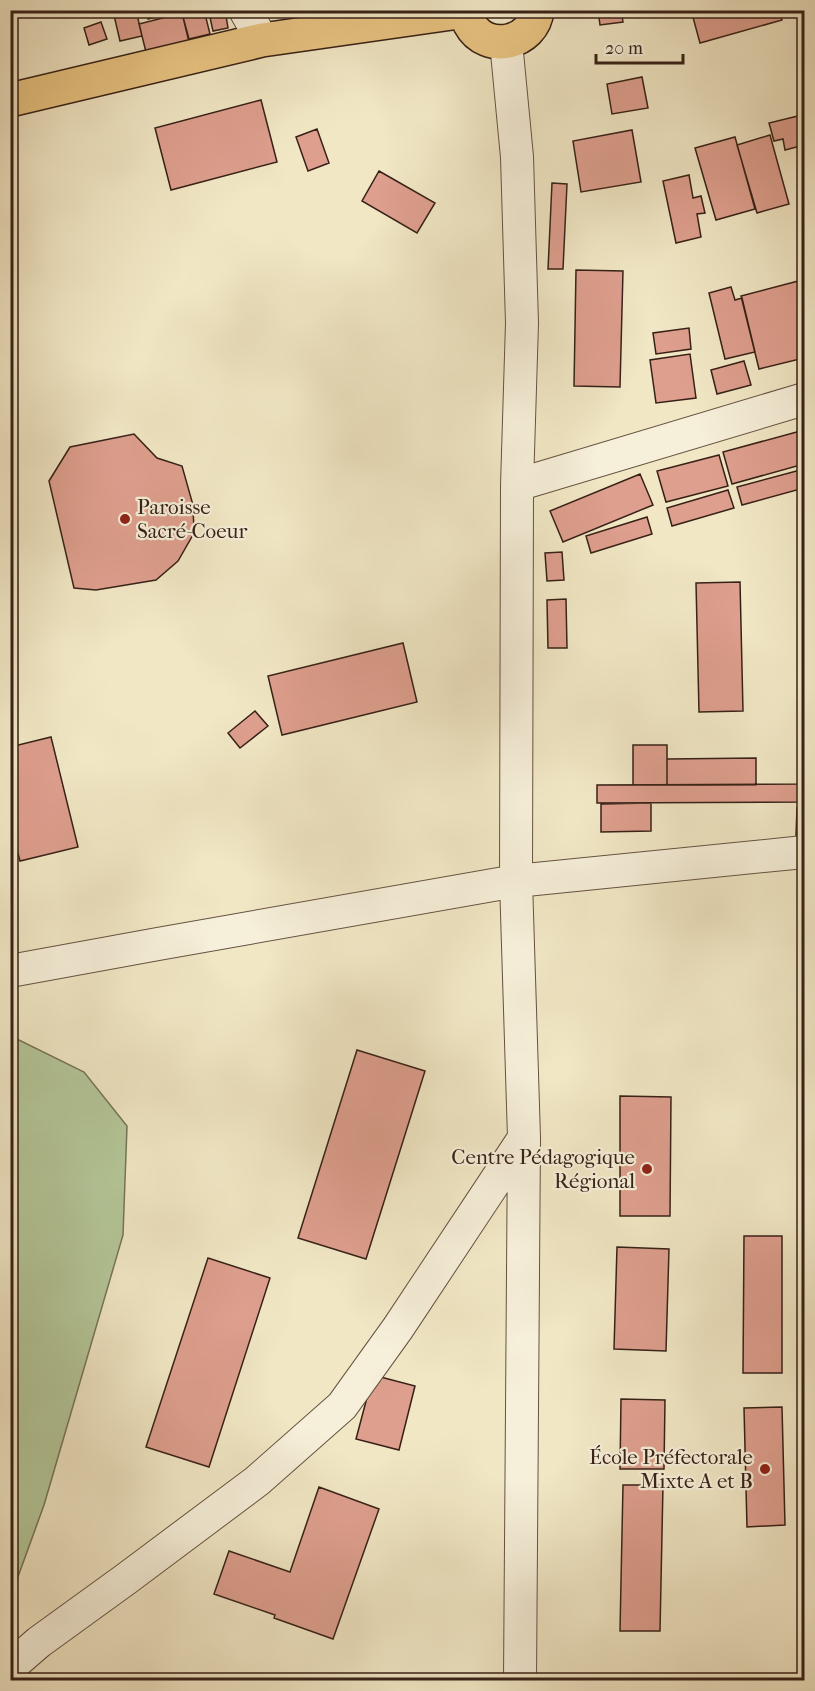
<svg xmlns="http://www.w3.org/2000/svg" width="815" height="1691" font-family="'IM FELL French Canon',serif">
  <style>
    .green { fill: #b4c799; stroke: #767458; stroke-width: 1.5 }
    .building { fill: #de9f8e; stroke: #372117; stroke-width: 1.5 }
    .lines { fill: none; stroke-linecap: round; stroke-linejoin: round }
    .street-casing { stroke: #665242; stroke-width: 34 }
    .primary-casing { stroke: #372117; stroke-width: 36 }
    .street { stroke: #f6efd9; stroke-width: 32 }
    .primary { stroke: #e8c482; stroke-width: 33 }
    .poi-dot { fill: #8f2418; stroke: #f6efd9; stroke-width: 2 }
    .labels { text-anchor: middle; stroke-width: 4.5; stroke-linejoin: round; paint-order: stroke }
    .poi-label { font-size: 21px; fill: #372117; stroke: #f6efd9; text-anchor: end }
  </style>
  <rect width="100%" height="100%" fill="#f1e7c5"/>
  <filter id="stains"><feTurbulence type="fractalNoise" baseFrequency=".00333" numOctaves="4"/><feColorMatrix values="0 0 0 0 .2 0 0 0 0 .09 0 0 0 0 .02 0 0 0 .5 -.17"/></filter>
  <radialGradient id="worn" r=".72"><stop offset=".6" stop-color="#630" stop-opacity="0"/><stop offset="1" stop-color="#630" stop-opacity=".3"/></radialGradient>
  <path class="green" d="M 10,1040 L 19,1040 L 84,1072 L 127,1126 L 123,1235 L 44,1505 L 11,1596 Z"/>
  <path class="building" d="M 136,10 L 142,36 L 120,41 L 113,11 Z
    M 147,10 L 180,10 L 180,11 L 148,19 Z
    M 195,10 L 204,10 L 210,34 L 189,39 L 182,13 Z
    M 221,10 L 225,10 L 228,28 L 213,31 L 209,13 Z
    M 598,10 L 621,10 L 623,22 L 600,25 Z
    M 691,10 L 779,10 L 782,20 L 700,43 Z
    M 182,13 L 189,42 L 146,52 L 139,24 Z
    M 101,22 L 107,39 L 89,45 L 84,28 Z
    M 642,77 L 648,108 L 612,114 L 607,84 Z
    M 261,100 L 277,162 L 171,190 L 155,128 Z
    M 798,116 L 804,145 L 785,150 L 783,139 L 774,141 L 769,123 Z
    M 317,129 L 329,163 L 308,171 L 296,137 Z
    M 632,130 L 641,182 L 581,192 L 573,141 Z
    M 770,135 L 789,204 L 757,213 L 737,145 Z
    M 735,137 L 755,209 L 716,220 L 695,148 Z
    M 379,171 L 435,203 L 417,233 L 362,201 Z
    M 689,175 L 693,198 L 701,196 L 705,213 L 697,214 L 701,237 L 676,243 L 663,181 Z
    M 552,183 L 567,184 L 563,269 L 548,269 Z
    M 576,270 L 623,271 L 620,387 L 574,386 Z
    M 802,280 L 804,292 L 804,358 L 759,369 L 741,296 Z
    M 731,287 L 735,300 L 742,298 L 755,352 L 725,359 L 709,293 Z
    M 689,328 L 691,349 L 656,354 L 653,333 Z
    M 690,354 L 696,398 L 656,403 L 650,360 Z
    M 744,361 L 751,385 L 717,394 L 711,370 Z
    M 804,430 L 804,464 L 732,484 L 723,452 Z
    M 134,434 L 157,458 L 182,466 L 193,505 L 194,533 L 178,561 L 156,580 L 96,590 L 74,588 L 49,481 L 70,447 Z
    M 719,455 L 728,486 L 666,502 L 657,471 Z
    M 804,469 L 804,488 L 742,505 L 737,487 Z
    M 640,474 L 653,505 L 563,542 L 550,511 Z
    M 728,490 L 734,508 L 672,526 L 667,508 Z
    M 647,517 L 652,534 L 591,553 L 586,536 Z
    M 562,552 L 564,580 L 547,581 L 545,553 Z
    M 740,582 L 743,711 L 699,712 L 696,583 Z
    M 566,599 L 567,648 L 548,648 L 547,600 Z
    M 403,643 L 417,702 L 282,735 L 268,676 Z
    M 255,711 L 268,726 L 240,748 L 228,733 Z
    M 51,737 L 78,847 L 20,861 L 10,823 L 10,747 Z
    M 633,745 L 667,745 L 667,785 L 633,785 Z
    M 756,758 L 756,785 L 667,785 L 667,759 Z
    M 800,760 L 804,760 L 804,784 L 800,784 Z
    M 800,784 L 804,784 L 804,802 L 597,803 L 597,785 Z
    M 651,803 L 651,831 L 601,832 L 601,804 Z
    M 797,808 L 804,808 L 804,836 L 796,836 Z
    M 357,1050 L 425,1071 L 366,1259 L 298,1238 Z
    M 620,1096 L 671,1097 L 670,1216 L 620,1216 Z
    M 744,1236 L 782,1236 L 782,1373 L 743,1373 Z
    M 617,1247 L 669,1249 L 666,1351 L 614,1349 Z
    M 208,1258 L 270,1278 L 209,1467 L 146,1447 Z
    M 373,1375 L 415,1386 L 399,1450 L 356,1439 Z
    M 621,1399 L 665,1400 L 664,1469 L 620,1469 Z
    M 782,1407 L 785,1525 L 747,1527 L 744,1408 Z
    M 623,1485 L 663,1485 L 660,1631 L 620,1631 Z
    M 319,1487 L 379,1509 L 333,1639 L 274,1618 L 275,1615 L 214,1594 L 229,1551 L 290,1572 Z
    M 697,1676 L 749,1676 L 749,1680 L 697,1680 Z"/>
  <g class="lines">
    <defs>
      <path id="street" d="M 245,10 L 262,40
        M 506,42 L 517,157 L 522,323 L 517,485 L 516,881 L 524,1138 L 520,1680
        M 517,485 L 804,399
        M 10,971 L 158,944 L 516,881 L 804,852
        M 10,1667 L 39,1642 L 126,1579 L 257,1481 L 342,1406 L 398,1328 L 524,1138"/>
      <path id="primary" d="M 466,10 C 467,15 468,20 470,24 C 486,54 534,44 537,10
        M 10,100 L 262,40 L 466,11"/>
    </defs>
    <use href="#street" class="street-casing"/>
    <use href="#primary" class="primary-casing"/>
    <use href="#street" class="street"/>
    <use href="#primary" class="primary"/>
  </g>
  <g class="poi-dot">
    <circle cx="125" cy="519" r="6"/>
    <circle cx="647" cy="1169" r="6"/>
    <circle cx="765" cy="1469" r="6"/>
  </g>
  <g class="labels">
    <g class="poi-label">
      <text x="137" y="514" text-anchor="start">Paroisse<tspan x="137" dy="24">Sacré-Coeur</tspan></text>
      <text x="635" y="1164">Centre Pédagogique<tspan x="635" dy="24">Régional</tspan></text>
      <text x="753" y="1464">École Préfectorale<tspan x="753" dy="24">Mixte A et B</tspan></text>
    </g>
  </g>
  <rect width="815" height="1691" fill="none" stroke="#f1e7c5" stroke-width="36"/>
  <rect x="12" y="12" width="791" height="1667" fill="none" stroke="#372117" stroke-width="3"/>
  <rect x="18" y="18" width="779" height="1655" fill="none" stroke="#372117" stroke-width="1.5"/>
  <path d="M596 54v9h87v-9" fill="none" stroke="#372117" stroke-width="3"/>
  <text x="605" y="54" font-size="18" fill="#372117" stroke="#f6efd9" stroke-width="4.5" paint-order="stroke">20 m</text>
  <rect width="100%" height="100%" filter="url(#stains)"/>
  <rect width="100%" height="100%" fill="url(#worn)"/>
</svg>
